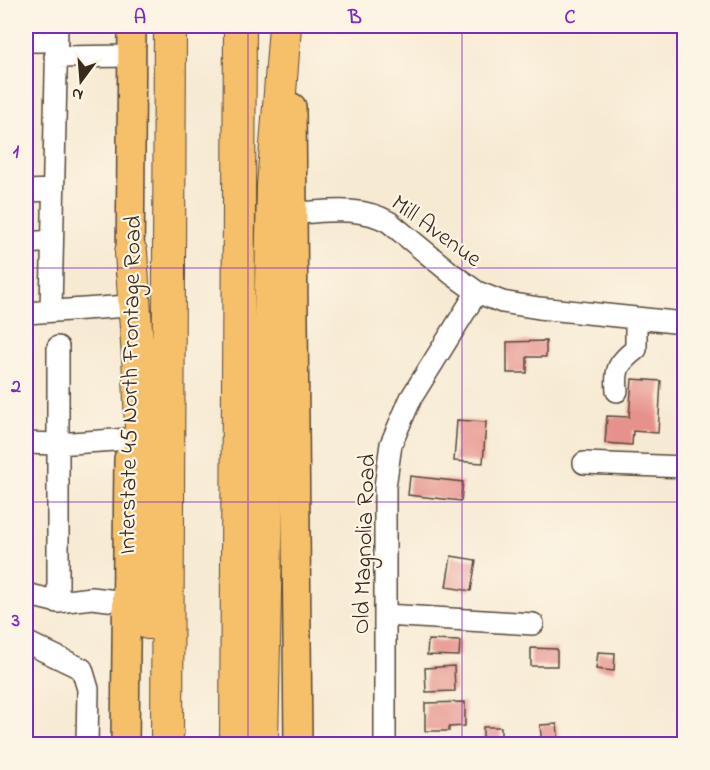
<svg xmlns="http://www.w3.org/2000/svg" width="710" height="770" font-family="'Indie Flower',sans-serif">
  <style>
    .building { fill: #e6918b }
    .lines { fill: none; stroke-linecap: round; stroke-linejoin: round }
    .minor-casing { stroke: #574739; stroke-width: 24 }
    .major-casing { stroke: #574739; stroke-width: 30 }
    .highway-casing { stroke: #574739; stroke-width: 34 }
    .minor { stroke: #fff; stroke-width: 21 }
    .major { stroke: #f6c06b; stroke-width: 27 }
    .highway { stroke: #f6c06b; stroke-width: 32 }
    .grid { fill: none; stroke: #7b2cbf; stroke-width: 1.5; stroke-opacity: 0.55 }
    .labels { text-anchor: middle; stroke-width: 4.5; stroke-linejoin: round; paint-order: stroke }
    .street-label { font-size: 24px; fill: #3b2a1e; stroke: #fcf5e5 }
    .neatline { fill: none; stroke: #7b2cbf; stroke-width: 2 }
    .grid-label { font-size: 20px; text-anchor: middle; font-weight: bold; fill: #7b2cbf }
  </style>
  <rect width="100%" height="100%" fill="#fcf5e5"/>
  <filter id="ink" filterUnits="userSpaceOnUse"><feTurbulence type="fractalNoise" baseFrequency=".0167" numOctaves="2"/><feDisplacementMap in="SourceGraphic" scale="12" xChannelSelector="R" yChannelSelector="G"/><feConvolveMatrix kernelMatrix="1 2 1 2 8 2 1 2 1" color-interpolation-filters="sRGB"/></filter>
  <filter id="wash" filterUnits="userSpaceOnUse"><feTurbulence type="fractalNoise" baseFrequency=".008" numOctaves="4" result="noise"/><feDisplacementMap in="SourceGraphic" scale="24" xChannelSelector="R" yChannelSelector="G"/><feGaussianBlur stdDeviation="1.35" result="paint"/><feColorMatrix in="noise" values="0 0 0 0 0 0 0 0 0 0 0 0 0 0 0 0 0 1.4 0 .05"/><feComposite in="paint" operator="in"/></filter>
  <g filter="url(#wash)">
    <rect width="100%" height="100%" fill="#f7ead3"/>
    <g id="blocks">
      <path class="building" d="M 26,89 L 28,89 L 29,165 L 26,165 Z
        M 546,341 L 546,357 L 527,357 L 527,373 L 507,373 L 507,342 Z
        M 632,379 L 661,381 L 658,433 L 633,431 L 632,445 L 605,443 L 607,416 L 629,417 Z
        M 457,420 L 486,422 L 483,463 L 454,461 Z
        M 682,438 L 684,438 L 684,455 L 681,455 Z
        M 410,476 L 463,482 L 461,501 L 408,495 Z
        M 680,487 L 684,487 L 684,511 L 681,511 Z
        M 451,556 L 476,560 L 471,591 L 446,587 Z
        M 428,640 L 460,641 L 459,656 L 427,655 Z
        M 531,648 L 557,649 L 557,666 L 531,666 Z
        M 598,652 L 615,653 L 614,671 L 596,669 Z
        M 454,666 L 455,691 L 426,692 L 425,668 Z
        M 465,702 L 465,726 L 449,727 L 449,731 L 425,731 L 425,703 Z
        M 557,724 L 559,744 L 542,744 L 540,725 Z
        M 483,727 L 501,727 L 501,744 L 483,744 Z"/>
    </g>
  </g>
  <g filter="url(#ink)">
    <use href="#blocks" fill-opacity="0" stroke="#574739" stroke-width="1.5"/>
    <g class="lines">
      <defs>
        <path id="minor" d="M 26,41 L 57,41
          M 55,57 L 132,56
          M 26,191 L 53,190
          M 293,213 C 326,212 360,205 389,222 L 452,274 L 477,292
          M 26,243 L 52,241
          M 51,311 L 57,26
          M 26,313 L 128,306
          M 58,347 L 58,602 L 92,598 L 125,602
          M 617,391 C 615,369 618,363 636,349 L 636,318
          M 26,443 L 57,444 L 129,439
          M 584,463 L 684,467
          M 26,594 L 58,602
          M 385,615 L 533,624
          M 26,642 L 82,669 L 88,689 L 87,744
          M 385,744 L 385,487 L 391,444 L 411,398 L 477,292 L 502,302 L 539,308 L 684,323"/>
        <path id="major" d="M 292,107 L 298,744
          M 130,273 L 132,26
          M 125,744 L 128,459"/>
        <path id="highway" d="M 131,252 L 139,374 L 148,623
          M 167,744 L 170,26
          M 236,744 L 240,26
          M 262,744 L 273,186 L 285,26"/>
      </defs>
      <use href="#minor" class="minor-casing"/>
      <use href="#major" class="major-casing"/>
      <use href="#highway" class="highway-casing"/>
      <use href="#minor" class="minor"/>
      <use href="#major" class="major"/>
      <use href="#highway" class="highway"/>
    </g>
  </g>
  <path class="grid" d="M 248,26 L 248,744M 462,26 L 462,744M 26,268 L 684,268M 26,502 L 684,502"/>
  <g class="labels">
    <g class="street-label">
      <text transform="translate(437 230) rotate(36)" y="8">Mill Avenue</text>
      <text transform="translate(129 385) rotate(-89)" y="8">Interstate 45 North Frontage Road</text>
      <text transform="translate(363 544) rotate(-88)" y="8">Old Magnolia Road</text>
    </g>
  </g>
  <rect width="710" height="770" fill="none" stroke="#fcf5e5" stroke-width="66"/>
  <g transform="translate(81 81) rotate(196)" stroke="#fcf5e5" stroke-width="4.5" paint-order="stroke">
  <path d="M0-4.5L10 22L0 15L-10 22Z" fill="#3b2a1e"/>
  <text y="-9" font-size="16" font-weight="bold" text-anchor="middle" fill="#3b2a1e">N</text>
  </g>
  <rect x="33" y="33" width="644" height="704" class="neatline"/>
  <g class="grid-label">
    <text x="140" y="23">A</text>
    <text x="355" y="23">B</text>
    <text x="570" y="23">C</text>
    <text x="16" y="157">1</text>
    <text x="16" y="392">2</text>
    <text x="16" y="626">3</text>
  </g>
</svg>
